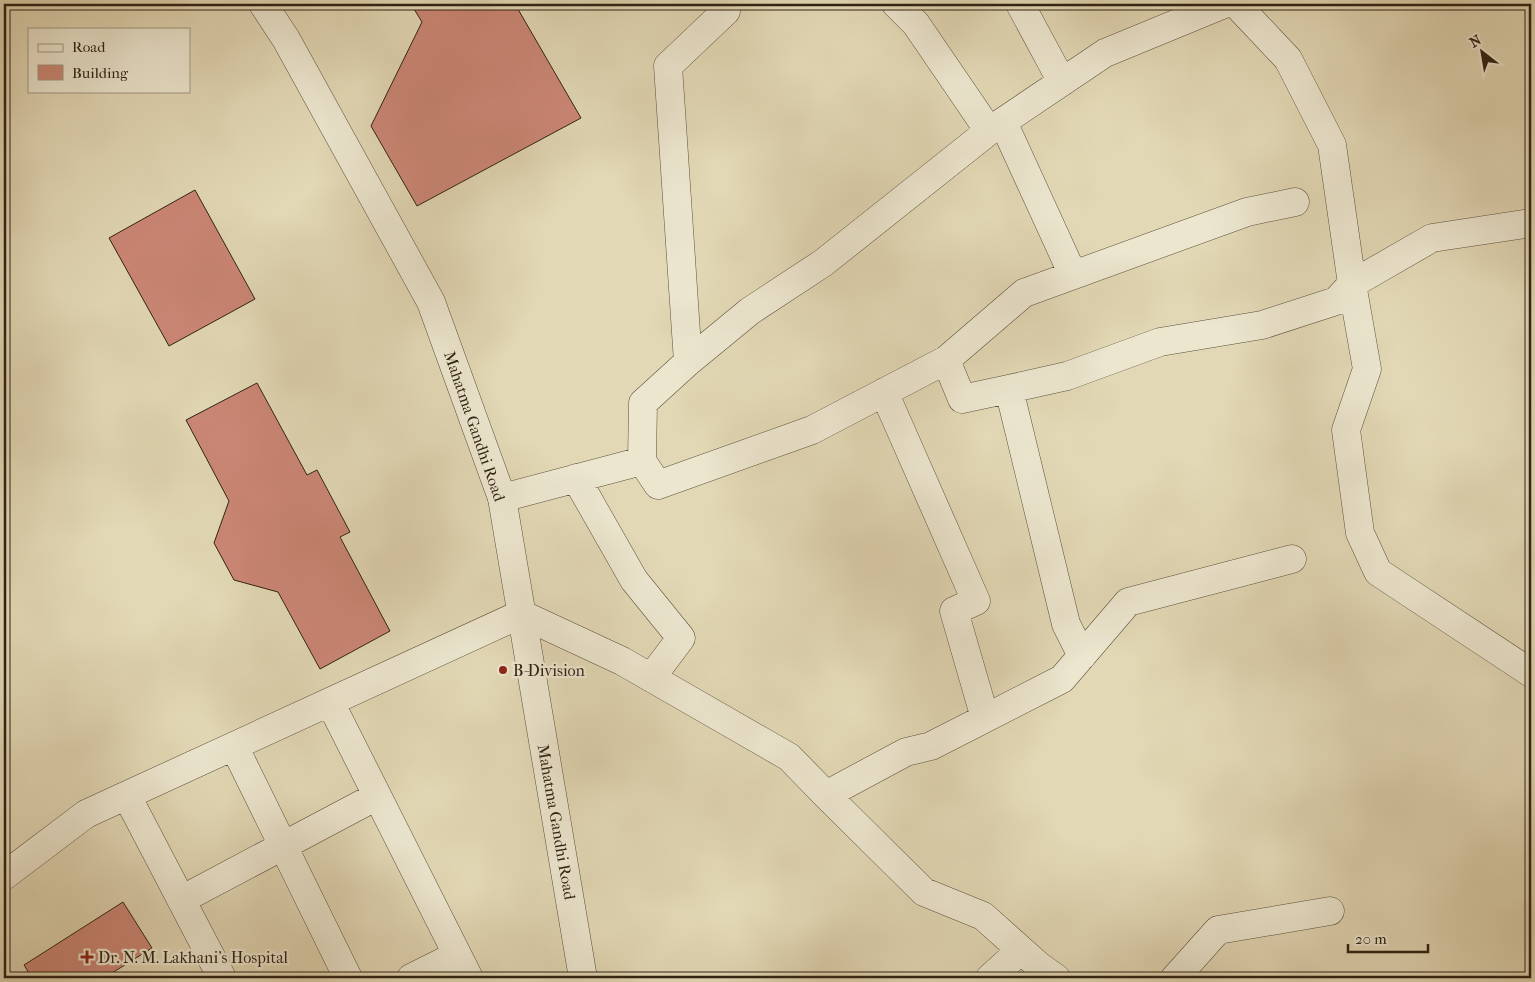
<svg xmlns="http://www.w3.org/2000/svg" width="1535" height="982" font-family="'IM FELL French Canon',serif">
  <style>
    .building { fill: #cc8776; stroke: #2e2214 }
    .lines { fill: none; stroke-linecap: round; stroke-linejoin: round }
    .minor-casing { stroke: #5b503c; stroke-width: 29 }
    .tertiary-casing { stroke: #5b503c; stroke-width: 29 }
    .minor { stroke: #ece6cf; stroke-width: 28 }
    .tertiary { stroke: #ece6cf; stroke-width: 28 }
    .poi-dot { fill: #8f2418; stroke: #ece6cf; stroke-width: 2 }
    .labels { text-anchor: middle; stroke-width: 4.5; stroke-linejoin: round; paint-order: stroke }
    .street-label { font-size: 16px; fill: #2e2214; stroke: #ece6cf }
    .poi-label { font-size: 16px; fill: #2e2214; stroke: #ece6cf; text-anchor: start }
  </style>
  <rect width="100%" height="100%" fill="#e2d8b5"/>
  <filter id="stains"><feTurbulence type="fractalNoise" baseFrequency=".004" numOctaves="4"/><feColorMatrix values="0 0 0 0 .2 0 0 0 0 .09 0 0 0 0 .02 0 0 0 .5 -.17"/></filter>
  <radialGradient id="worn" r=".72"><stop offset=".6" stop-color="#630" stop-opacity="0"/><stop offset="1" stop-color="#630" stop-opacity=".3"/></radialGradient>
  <path class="building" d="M 411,4 L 515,4 L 581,118 L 417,206 L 371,126 L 422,22 Z
    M 195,190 L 255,299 L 169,346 L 109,238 Z
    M 257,383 L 307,475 L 317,470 L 350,532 L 340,537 L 390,631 L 320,669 L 278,592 L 234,580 L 214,543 L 229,501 L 186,420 Z
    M 123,902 L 152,948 L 104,978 L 32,978 L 24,965 Z"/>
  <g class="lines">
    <defs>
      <path id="minor" d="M 896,4 L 916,24 L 989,131
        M 1020,4 L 1062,82
        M 1236,4 L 1288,59 L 1332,145 L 1352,284 L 1432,238 L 1531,223
        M 1003,122 L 1073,275
        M 946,360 L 1024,293 L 1247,212 L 1295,202
        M 688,362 L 668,66 L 726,11 L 721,4
        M 1009,389 L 1067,376 L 1160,342 L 1262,325 L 1336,301 L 1352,284 L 1367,369 L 1346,430 L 1360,533 L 1378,572 L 1531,673
        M 884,392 L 976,601 L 954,611 L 985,718
        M 642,461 L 643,403 L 688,362 L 750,311 L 823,263 L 989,131 L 1105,53 L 1224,4
        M 576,478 L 634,580 L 681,638 L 651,678
        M 502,498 L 642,461 L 658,485 L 812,430 L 946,360 L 962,399 L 1009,389 L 1066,624 L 1082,656
        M 330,702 L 469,978
        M 234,746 L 348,978
        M 826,795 L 924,892 L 983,916 L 1039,966 L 1056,978
        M 127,796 L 222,978
        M 4,876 L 86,814 L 521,614 L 622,661 L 789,757 L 826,795 L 906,752 L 931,746 L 1062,679 L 1128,602 L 1292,559
        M 181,900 L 377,796
        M 411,978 L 457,955
        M 990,978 L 1021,950
        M 1175,978 L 1218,930 L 1330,911"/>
      <path id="tertiary" d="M 263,4 L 286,39 L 431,302 L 502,498 L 583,978"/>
    </defs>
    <use href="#minor" class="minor-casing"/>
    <use href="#tertiary" class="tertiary-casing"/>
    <use href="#minor" class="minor"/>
    <use href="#tertiary" class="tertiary"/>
  </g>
  <g class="poi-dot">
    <circle cx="503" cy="670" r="5"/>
    <path d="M84.5 949.5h5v5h5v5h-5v5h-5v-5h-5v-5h5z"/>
  </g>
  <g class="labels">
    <g class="street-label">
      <text transform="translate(475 426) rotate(71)" y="6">Mahatma Gandhi Road</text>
      <text transform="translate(557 822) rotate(80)" y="6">Mahatma Gandhi Road</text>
    </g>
    <g class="poi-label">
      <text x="513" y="676">B-Division</text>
      <text x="98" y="963">Dr. N. M. Lakhani's Hospital</text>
    </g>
  </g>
  <rect width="1535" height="982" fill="none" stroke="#e2d8b5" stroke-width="20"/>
  <rect x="5" y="5" width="1525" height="972" fill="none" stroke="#2e2214" stroke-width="2.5"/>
  <rect x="10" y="10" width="1515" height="962" fill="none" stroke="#2e2214"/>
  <rect x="28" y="28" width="162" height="65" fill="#ece6cf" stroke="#a09884"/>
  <rect x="38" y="44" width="25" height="8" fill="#ece6cf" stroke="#a09884"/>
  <text x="72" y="52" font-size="15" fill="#2e2214">Road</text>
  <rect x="38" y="65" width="25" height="15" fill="#cc8776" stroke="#a09884"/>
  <text x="72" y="78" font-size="15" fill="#2e2214">Building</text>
  <g transform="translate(1482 52) rotate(329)" stroke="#ece6cf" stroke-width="4" paint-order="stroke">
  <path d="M0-4L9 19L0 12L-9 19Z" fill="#2e2214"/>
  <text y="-8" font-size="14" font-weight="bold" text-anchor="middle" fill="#2e2214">N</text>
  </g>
  <path d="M1348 944v8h80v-8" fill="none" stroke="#2e2214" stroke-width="2.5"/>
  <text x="1355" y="944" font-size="15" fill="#2e2214" stroke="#ece6cf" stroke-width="4" paint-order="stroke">20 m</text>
  <rect width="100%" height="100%" filter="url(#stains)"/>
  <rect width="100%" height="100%" fill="url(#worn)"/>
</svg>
